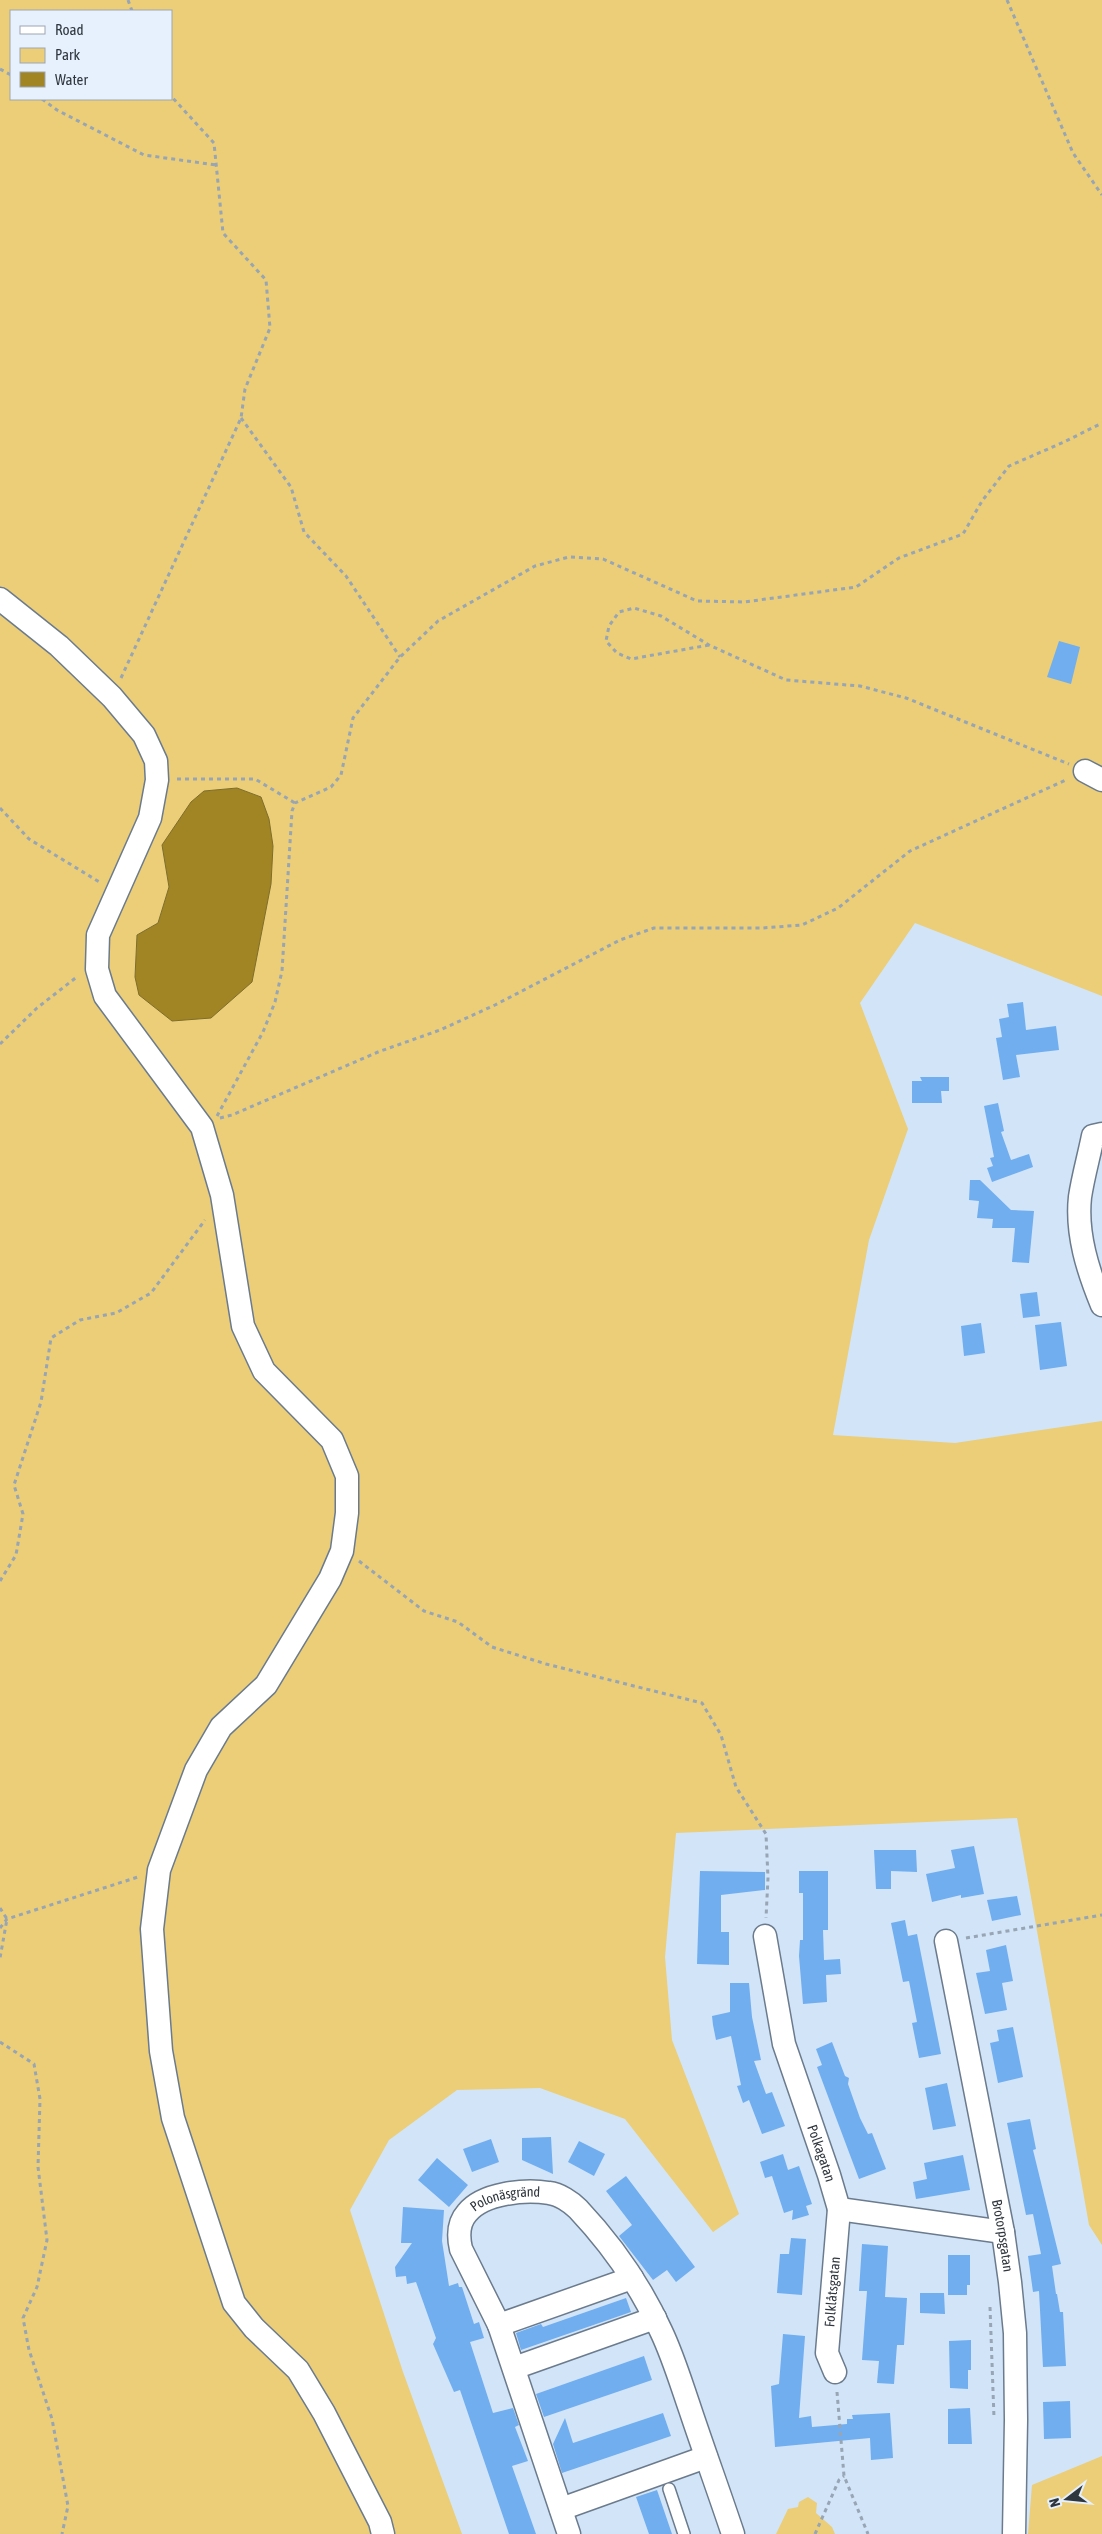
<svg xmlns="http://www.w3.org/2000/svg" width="1102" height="2534" font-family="'Asap Condensed',sans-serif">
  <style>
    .green { fill: #ebce77; fill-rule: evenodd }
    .water { fill: #a18524; stroke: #7f6d2c }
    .building { fill: #70aef0 }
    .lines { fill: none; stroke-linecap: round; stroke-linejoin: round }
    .lane-casing { stroke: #6b7b8d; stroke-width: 14 }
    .street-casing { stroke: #6b7b8d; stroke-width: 25 }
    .path { stroke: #97a5b4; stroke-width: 3; stroke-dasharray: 4 4; stroke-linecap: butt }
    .lane { stroke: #fff; stroke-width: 11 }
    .street { stroke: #fff; stroke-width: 22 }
    .labels { text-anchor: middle; stroke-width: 4; stroke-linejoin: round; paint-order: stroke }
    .street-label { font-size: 14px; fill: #2f363e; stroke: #e6f1fd }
  </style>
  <rect width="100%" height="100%" fill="#d2e4f8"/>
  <path class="green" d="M 0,0 L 1102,0 L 1102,996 L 915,923 L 860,1003 L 908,1129 L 869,1240 L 833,1435 L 955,1443 L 1102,1421 L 1102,2245 L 1089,2225 L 1017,1818 L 676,1833 L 665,1957 L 672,2040 L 739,2214 L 713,2232 L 625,2119 L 540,2088 L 457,2090 L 389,2140 L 350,2210 L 403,2372 L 462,2534 L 0,2534 ZM 11,11 L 171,11 L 171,99 L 11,99 ZM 237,788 L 261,797 L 135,977 L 137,935 L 158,923 L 169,887 L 162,845 L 204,791 Z
    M 1102,2456 L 1102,2534 L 1028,2534 L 1032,2485 Z
    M 808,2497 L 817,2503 L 816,2513 L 832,2527 L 835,2534 L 776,2534 L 788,2509 L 798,2507 L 799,2502 Z"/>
  <path class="water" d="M 237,788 L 261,797 L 269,819 L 273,846 L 271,884 L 252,982 L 211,1018 L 172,1021 L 139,995 L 135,977 L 137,935 L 158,923 L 169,887 L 162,845 L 191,802 L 204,791 Z"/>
  <path class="building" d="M 1059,641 L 1080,647 L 1071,684 L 1047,677 Z
    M 1023,1002 L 1026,1030 L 1056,1026 L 1059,1050 L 1016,1055 L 1020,1077 L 1003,1080 L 996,1038 L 1002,1037 L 999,1019 L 1009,1017 L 1007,1004 Z
    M 920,1077 L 949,1077 L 949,1091 L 941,1091 L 942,1103 L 912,1103 L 912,1081 L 922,1081 Z
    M 998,1103 L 1004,1131 L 1001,1132 L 1011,1160 L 1029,1154 L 1033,1167 L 992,1182 L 987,1168 L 993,1166 L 990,1158 L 994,1157 L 984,1106 Z
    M 970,1180 L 980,1180 L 1011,1210 L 1034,1211 L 1029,1263 L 1012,1262 L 1015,1228 L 992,1228 L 993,1219 L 977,1218 L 979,1201 L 969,1200 Z
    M 1037,1292 L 1040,1316 L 1023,1318 L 1020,1294 Z
    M 1061,1322 L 1067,1366 L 1040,1370 L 1035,1325 Z
    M 981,1323 L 985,1353 L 964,1356 L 961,1326 Z
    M 974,1846 L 984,1894 L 961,1898 L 961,1895 L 932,1902 L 926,1874 L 955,1868 L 951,1850 Z
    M 874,1850 L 916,1850 L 917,1872 L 891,1871 L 891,1889 L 876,1889 Z
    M 700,1871 L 765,1872 L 765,1890 L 721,1895 L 721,1932 L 729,1932 L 729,1965 L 697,1964 Z
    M 799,1871 L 828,1871 L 828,1930 L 823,1930 L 824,1960 L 840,1959 L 841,1974 L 826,1975 L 827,2002 L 803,2004 L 799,1956 L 800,1940 L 803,1940 L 803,1893 L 799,1893 Z
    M 1017,1896 L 1021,1915 L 992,1921 L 987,1900 Z
    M 905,1920 L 908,1936 L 917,1934 L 941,2054 L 919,2058 L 912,2023 L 917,2022 L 909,1981 L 903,1982 L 891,1923 Z
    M 1006,1945 L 1013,1981 L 1002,1983 L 1007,2010 L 985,2014 L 976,1973 L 990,1971 L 986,1950 Z
    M 730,1983 L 749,1983 L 752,2017 L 761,2060 L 754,2061 L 766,2094 L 772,2092 L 785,2126 L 762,2134 L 749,2100 L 743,2103 L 737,2086 L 741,2085 L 731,2036 L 716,2040 L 713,2025 L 712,2016 L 730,2012 Z
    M 1013,2027 L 1023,2077 L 998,2083 L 990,2043 L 999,2041 L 997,2030 Z
    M 832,2042 L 845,2076 L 849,2078 L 848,2084 L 860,2118 L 868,2134 L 872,2133 L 886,2169 L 859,2179 L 817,2067 L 822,2065 L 816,2049 Z
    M 947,2083 L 956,2126 L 933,2130 L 925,2088 Z
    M 1030,2119 L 1036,2149 L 1033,2150 L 1061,2264 L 1052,2266 L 1056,2294 L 1057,2294 L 1060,2312 L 1063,2312 L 1066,2366 L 1043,2367 L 1039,2291 L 1033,2292 L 1028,2256 L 1041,2254 L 1033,2214 L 1026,2215 L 1007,2123 Z
    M 551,2137 L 553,2174 L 522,2160 L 522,2138 Z
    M 491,2139 L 499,2162 L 472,2172 L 463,2149 Z
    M 579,2141 L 605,2154 L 594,2176 L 568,2162 Z
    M 783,2154 L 788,2170 L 799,2166 L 812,2204 L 806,2206 L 809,2215 L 792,2220 L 793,2210 L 784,2213 L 772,2176 L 765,2178 L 760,2162 Z
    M 963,2155 L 970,2190 L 916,2199 L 913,2182 L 927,2179 L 924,2163 Z
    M 437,2158 L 468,2185 L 449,2207 L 418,2180 Z
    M 626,2176 L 695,2267 L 676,2282 L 667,2270 L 653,2280 L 619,2236 L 632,2225 L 606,2191 Z
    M 403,2207 L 444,2210 L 442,2241 L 449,2286 L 458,2283 L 459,2287 L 462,2287 L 474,2324 L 479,2322 L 484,2338 L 470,2342 L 493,2413 L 513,2408 L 519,2425 L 515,2427 L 528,2461 L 512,2466 L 536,2534 L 509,2534 L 460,2390 L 454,2392 L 433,2344 L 436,2338 L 416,2282 L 407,2284 L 406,2276 L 396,2277 L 395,2267 L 412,2243 L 401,2243 Z
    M 791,2238 L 806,2239 L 802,2295 L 777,2293 L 780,2254 L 789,2254 Z
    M 862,2244 L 888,2246 L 885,2297 L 907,2298 L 904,2345 L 897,2345 L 894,2384 L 877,2383 L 879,2361 L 862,2360 L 867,2291 L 859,2291 Z
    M 948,2255 L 970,2255 L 970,2285 L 967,2285 L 967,2295 L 948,2295 Z
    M 920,2293 L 944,2293 L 945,2314 L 920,2313 Z
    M 626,2298 L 631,2312 L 521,2350 L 516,2333 L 541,2324 L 543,2327 Z
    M 783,2334 L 805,2336 L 799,2418 L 811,2416 L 812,2427 L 847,2424 L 847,2419 L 853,2419 L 852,2415 L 890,2413 L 893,2458 L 871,2460 L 870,2438 L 775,2447 L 771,2386 L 779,2384 Z
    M 971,2340 L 971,2370 L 968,2370 L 968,2389 L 950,2388 L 949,2341 Z
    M 644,2356 L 652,2380 L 544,2417 L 536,2394 Z
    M 1070,2401 L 1071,2438 L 1044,2439 L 1043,2402 Z
    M 970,2408 L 972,2444 L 948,2444 L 948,2409 Z
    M 663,2413 L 671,2436 L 562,2473 L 553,2444 L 565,2418 L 573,2443 Z
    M 657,2490 L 672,2534 L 649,2534 L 636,2497 Z"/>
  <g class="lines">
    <defs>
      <path id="lane" d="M 669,2489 L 684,2534"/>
      <g id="street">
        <path d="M 0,599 L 59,646 L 112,697 L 144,735 L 156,761 L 157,780 L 150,818 L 98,935 L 97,969 L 105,996 L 202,1127 L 222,1195 L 243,1326 L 264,1371 L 332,1440 L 347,1476 L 347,1513 L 342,1551 L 330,1579 L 266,1685 L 221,1727 L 196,1770 L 159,1870 L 152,1929 L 161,2051 L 173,2118 L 234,2303 L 254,2328 L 298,2370 L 324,2413 L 380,2522 L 383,2534"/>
        <path d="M 1085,771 L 1102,780"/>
        <path d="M 1102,1134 L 1093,1136 C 1089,1156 1083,1177 1080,1197 C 1076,1234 1088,1271 1102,1305"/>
        <path id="s1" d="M 765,1936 L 784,2044 L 829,2175 L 839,2209 L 1003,2232"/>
        <path id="s2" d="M 946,1941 L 1003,2232 L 1010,2282 L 1015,2333 L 1016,2420 L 1014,2534"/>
        <path d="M 499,2325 L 632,2278"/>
        <path d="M 514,2368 L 655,2318"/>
        <path id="s3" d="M 835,2372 L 827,2353 L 839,2209"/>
        <path d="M 561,2509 L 706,2457"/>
        <path id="s4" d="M 569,2534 L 499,2325 L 461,2249 C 458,2236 458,2223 467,2213 C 483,2193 525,2189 549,2193 C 559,2194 571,2202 578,2209 C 611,2244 641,2287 661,2331 C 673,2356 681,2383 690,2409 C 704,2451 719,2492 733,2534"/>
      </g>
    </defs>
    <use href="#lane" class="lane-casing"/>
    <use href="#street" class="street-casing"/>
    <path class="path" d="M 128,0 L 132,11
      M 1007,0 L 1073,153 L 1102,195
      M 0,69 L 11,75
      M 42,99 L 57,110 L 144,155 L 216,165
      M 241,418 L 291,487 L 304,532 L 346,576 L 400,657
      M 709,645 L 631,659 L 617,653 L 606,641 L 609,626 L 619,612 L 634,608 L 661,616 L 709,645 L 786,680 L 860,686 L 906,698 L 1069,764
      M 121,678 L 241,418 L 245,389 L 270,328 L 266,280 L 223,233 L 214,143 L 171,96
      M 177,779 L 255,779 L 295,803
      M 0,808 L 29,839 L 101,883
      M 0,1044 L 37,1008 L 78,976
      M 217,1116 L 263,1032 L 275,1002 L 282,971 L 292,811 L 295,803 L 331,787 L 341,775 L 353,718 L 400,657 L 438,621 L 535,566 L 569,557 L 603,559 L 697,601 L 744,602 L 856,587 L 899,558 L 963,534 L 982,501 L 1009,466 L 1064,442 L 1102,423
      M 220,1118 L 232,1115 L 378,1052 L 440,1030 L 495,1005 L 620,940 L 654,928 L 762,928 L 802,925 L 838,908 L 910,851 L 1068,779
      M 359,1561 L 424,1611 L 458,1622 L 492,1647 L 546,1664 L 702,1703 L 721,1735 L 736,1787 L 766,1834 L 768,1878 L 766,1918
      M 0,1581 L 16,1555 L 23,1514 L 14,1485 L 41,1402 L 51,1338 L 80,1320 L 116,1313 L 151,1293 L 205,1220
      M 0,1908 L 7,1919 L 0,1958
      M 0,1928 L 7,1919 L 138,1877
      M 966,1938 L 1102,1915
      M 0,2042 L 34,2064 L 40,2099 L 38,2167 L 47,2240 L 37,2287 L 23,2318 L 29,2350 L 52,2419 L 68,2506 L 62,2534
      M 990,2307 L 994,2418
      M 837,2392 L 844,2476 L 868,2534
      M 815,2534 L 839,2480 L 844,2476"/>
    <use href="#lane" class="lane"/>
    <use href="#street" class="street"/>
  </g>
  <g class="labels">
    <g class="street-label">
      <text dy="5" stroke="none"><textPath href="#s1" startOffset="225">Polkagatan</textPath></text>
      <text dy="5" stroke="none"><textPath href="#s4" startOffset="386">Polonäsgränd</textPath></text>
      <text dy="5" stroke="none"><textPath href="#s2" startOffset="300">Brotorpsgatan</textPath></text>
      <text dy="5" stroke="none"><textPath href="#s3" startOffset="82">Folklåtsgatan</textPath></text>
    </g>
  </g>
  <rect x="10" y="10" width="162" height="90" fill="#e6f1fd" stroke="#9da6b1"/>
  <rect x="20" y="26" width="25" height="8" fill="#ffffff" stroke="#9da6b1"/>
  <text x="55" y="35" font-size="15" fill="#2f363e">Road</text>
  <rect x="20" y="48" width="25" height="15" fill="#ebce77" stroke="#9da6b1"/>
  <text x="55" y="60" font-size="15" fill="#2f363e">Park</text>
  <rect x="20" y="72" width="25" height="15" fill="#a18524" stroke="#9da6b1"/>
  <text x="55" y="85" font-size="15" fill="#2f363e">Water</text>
  <g transform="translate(1067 2499) rotate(254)" stroke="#e6f1fd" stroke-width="4" paint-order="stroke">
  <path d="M0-4L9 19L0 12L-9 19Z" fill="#2f363e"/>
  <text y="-8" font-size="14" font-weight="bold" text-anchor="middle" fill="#2f363e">N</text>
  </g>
</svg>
